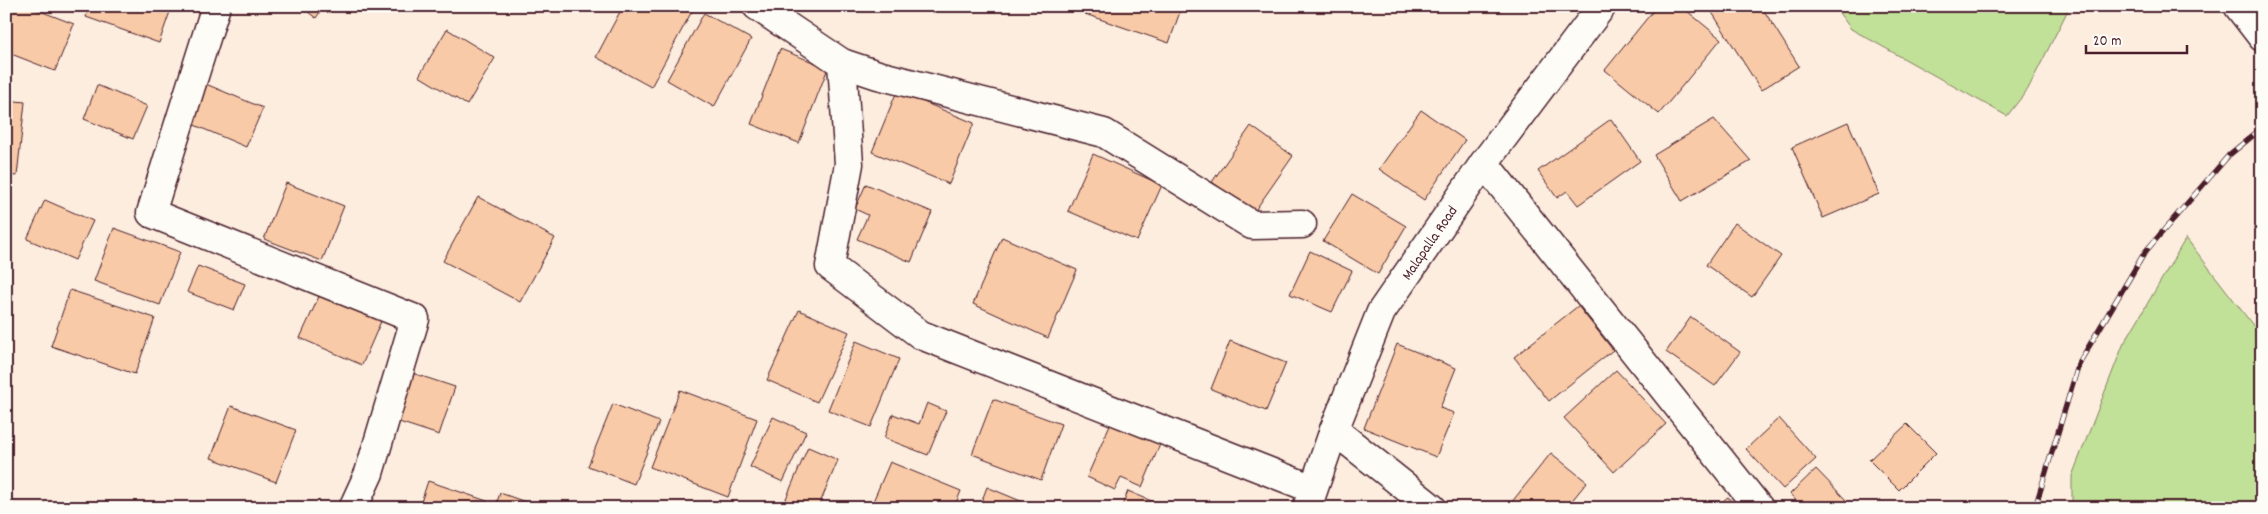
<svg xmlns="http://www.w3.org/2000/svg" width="2268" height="514" font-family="Dekko,sans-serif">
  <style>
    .green { fill: #c1e098; stroke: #868062 }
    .building { fill: #f8caa7; stroke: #4a1f2b }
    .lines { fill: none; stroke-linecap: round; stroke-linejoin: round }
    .minor-casing { stroke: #4a1f2b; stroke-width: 31 }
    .minor { stroke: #fdfcf7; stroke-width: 28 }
    .rail-casing { stroke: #4a1f2b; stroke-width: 5.5 }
    .rail { stroke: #fdfcf7; stroke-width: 4; stroke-dasharray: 11; stroke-linecap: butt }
    .labels { text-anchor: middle; stroke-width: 4; stroke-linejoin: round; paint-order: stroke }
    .street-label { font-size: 15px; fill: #4a1f2b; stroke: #fdfcf7 }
  </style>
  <rect width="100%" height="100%" fill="#fceddf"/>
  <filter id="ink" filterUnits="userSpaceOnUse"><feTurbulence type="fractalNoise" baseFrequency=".02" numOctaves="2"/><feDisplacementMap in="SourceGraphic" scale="10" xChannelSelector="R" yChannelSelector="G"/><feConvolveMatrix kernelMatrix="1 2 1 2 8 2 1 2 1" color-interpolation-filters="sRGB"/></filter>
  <g filter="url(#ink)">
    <path class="green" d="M 1834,6 L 2070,6 L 2028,89 L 2007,116 L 1851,29 Z
      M 2186,238 L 2262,337 L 2262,508 L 2072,508 L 2072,476 L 2123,345 Z"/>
    <path class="building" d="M 6,6 L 27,6 L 74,24 L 55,71 L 6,52 Z
      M 89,6 L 172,6 L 159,43 L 86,17 Z
      M 300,6 L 324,6 L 316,18 Z
      M 623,6 L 683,6 L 692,11 L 651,87 L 596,57 Z
      M 1088,6 L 1182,6 L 1169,43 L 1085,14 Z
      M 1657,6 L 1681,6 L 1721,39 L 1659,114 L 1605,70 Z
      M 1708,6 L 1761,6 L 1799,66 L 1761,90 Z
      M 704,13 L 751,39 L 714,107 L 667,80 Z
      M 447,29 L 495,58 L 467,105 L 419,76 Z
      M 780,49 L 828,68 L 799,143 L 751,124 Z
      M 201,82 L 263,108 L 246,147 L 185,121 Z
      M 97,85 L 147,106 L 133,139 L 84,119 Z
      M 897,91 L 974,123 L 949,184 L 872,152 Z
      M 6,100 L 25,102 L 17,176 L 6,175 Z
      M 1421,110 L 1465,140 L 1424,200 L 1379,169 Z
      M 1611,119 L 1640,161 L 1578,205 L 1567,191 L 1557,198 L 1538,171 Z
      M 1714,119 L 1751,161 L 1682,201 L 1654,155 Z
      M 1848,122 L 1879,194 L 1823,218 L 1792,147 Z
      M 1251,126 L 1293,156 L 1254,212 L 1212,182 Z
      M 1093,154 L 1162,185 L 1137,241 L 1068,211 Z
      M 286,183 L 344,206 L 322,261 L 264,239 Z
      M 866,184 L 932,212 L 911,262 L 857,239 L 868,215 L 855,209 Z
      M 1352,194 L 1406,226 L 1378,274 L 1323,241 Z
      M 478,197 L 555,238 L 520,302 L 443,261 Z
      M 45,200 L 93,221 L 75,260 L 27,239 Z
      M 1735,223 L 1781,256 L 1752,297 L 1706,265 Z
      M 114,228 L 180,252 L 160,305 L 94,281 Z
      M 1002,237 L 1077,270 L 1048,338 L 973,304 Z
      M 1310,251 L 1352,271 L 1332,312 L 1290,294 Z
      M 198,266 L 245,284 L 234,310 L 187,292 Z
      M 70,290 L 155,318 L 135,374 L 51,346 Z
      M 321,292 L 382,319 L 362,365 L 300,338 Z
      M 1578,306 L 1613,350 L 1549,401 L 1514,357 Z
      M 799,310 L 849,332 L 817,402 L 767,380 Z
      M 1691,317 L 1740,352 L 1715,386 L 1666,352 Z
      M 856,341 L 899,359 L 871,427 L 828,410 Z
      M 1230,341 L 1286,363 L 1266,411 L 1211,389 Z
      M 1397,344 L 1456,368 L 1440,408 L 1454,413 L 1436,457 L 1364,428 Z
      M 1616,370 L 1666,424 L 1614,472 L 1564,418 Z
      M 409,372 L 455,387 L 439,435 L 393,420 Z
      M 680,390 L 757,419 L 728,497 L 650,467 Z
      M 993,399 L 1061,424 L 1041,480 L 972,454 Z
      M 927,403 L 946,411 L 928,455 L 884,438 L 893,414 L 919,424 Z
      M 613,404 L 659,422 L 634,484 L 588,466 Z
      M 231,406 L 296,430 L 276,482 L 211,458 Z
      M 773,417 L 806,432 L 783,482 L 750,467 Z
      M 1779,418 L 1816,459 L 1783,489 L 1746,449 Z
      M 1112,420 L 1161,442 L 1142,487 L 1121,478 L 1115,490 L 1087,477 Z
      M 1907,424 L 1936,453 L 1899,490 L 1869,460 Z
      M 808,447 L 838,460 L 818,508 L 782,508 Z
      M 1551,453 L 1587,482 L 1566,508 L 1507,508 Z
      M 890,462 L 961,491 L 954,508 L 877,508 L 871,506 Z
      M 1816,469 L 1846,500 L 1838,508 L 1803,508 L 1790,494 Z
      M 428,481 L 487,501 L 484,508 L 419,508 Z
      M 987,487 L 1035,507 L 979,508 Z
      M 1128,491 L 1168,508 L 1121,508 Z
      M 500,493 L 543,508 L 495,508 Z
      M 1728,497 L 1736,508 L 1714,508 Z"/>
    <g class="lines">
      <defs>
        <g id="minor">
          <path d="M 216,6 L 151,213 L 415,319 L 369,473 L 353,508"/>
          <path d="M 757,6 L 842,63 L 849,164 L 830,266 L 921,335 L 1313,489"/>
          <path d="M 2238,6 L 2262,37"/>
          <path d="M 842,63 L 878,75 L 1104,133 L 1252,225 L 1302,224"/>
          <path d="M 1484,163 L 1759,508"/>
          <path d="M 1334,430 L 1432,508"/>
          <path id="s1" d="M 1307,508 L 1334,430 L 1381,312 L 1484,163 L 1602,6"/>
        </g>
      </defs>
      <use href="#minor" class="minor-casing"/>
      <use href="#minor" class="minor"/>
      <defs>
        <path id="rail" d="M 2035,508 L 2079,363 L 2145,252 L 2229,155 L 2262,128"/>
      </defs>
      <use href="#rail" class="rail-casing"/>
      <use href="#rail" class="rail"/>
    </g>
  </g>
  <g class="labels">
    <g class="street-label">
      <text dy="5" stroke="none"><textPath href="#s1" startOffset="294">Malapalla Road</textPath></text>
    </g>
  </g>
  <rect width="2268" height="514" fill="none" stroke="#fdfcf7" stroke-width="25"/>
  <rect x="12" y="12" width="2243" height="489" fill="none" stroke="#4a1f2b" stroke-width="2" filter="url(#ink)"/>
  <path d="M2086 45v8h101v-8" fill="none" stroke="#4a1f2b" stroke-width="2.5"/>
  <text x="2093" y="45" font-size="15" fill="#4a1f2b" stroke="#fdfcf7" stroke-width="4" paint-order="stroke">20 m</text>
</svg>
